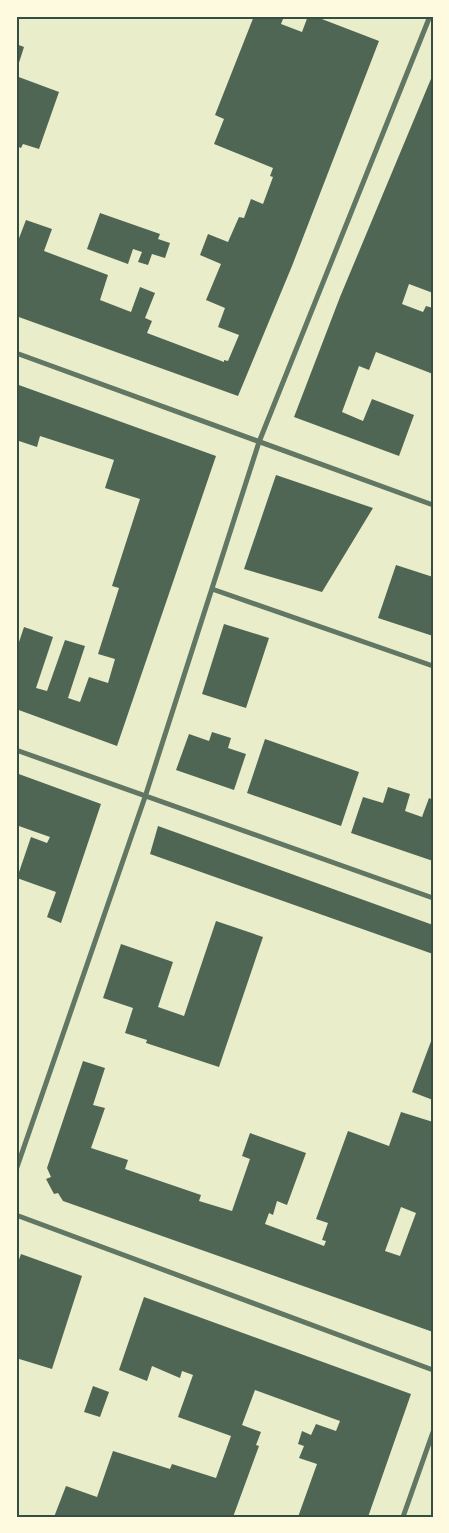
<svg xmlns="http://www.w3.org/2000/svg" width="449" height="1533" font-family="Cabin,sans-serif">
  <style>
    .building { fill: #4f6655; fill-rule: evenodd }
    .lines { fill: none; stroke-linecap: round; stroke-linejoin: round }
    .minor { stroke: #617663; stroke-width: 5 }
    .neatline { fill: none; stroke: #344e41; stroke-width: 2 }
  </style>
  <rect width="100%" height="100%" fill="#e9edc9"/>
  <path class="building" d="M 254,16 L 277,16 L 283,19 L 281,24 L 302,32 L 308,16 L 314,16 L 379,41 L 292,266 L 238,396 L 16,316 L 16,246 L 26,220 L 52,229 L 44,251 L 108,275 L 100,300 L 131,312 L 140,287 L 155,293 L 145,318 L 152,321 L 147,333 L 224,362 L 224,360 L 228,361 L 239,335 L 218,327 L 225,308 L 206,300 L 221,264 L 200,255 L 208,234 L 228,242 L 239,217 L 244,218 L 251,199 L 263,204 L 273,177 L 270,176 L 273,168 L 214,144 L 224,119 L 215,115 Z
    M 16,44 L 24,47 L 17,69 L 16,69 Z
    M 433,74 L 433,293 L 409,284 L 402,304 L 423,312 L 426,306 L 433,308 L 433,374 L 376,352 L 369,370 L 359,366 L 342,412 L 363,421 L 372,399 L 414,415 L 399,456 L 294,417 L 340,297 Z
    M 16,76 L 59,92 L 39,149 L 23,144 L 21,148 L 16,146 Z
    M 100,213 L 160,234 L 158,239 L 170,243 L 165,258 L 152,254 L 148,265 L 138,262 L 142,252 L 133,249 L 128,264 L 87,249 Z
    M 16,384 L 216,456 L 117,746 L 16,709 L 16,651 L 24,627 L 53,637 L 36,688 L 47,691 L 65,640 L 85,646 L 68,698 L 80,702 L 89,677 L 108,683 L 115,659 L 98,654 L 119,588 L 112,586 L 140,499 L 105,488 L 114,460 L 40,436 L 37,447 L 16,440 Z
    M 276,475 L 373,508 L 322,592 L 244,569 Z
    M 396,565 L 433,577 L 433,636 L 378,618 Z
    M 224,624 L 269,638 L 246,708 L 202,694 Z
    M 212,732 L 231,738 L 228,748 L 246,754 L 234,790 L 176,770 L 189,734 L 209,741 Z
    M 265,739 L 359,772 L 341,826 L 247,793 Z
    M 16,773 L 101,804 L 61,923 L 47,917 L 56,892 L 17,878 L 31,837 L 47,843 L 50,837 L 16,825 Z
    M 388,787 L 410,794 L 405,811 L 422,817 L 429,798 L 433,800 L 433,861 L 351,833 L 363,797 L 383,803 Z
    M 158,826 L 433,925 L 433,954 L 150,854 Z
    M 216,921 L 263,937 L 219,1067 L 146,1043 L 147,1040 L 125,1033 L 133,1008 L 103,998 L 121,944 L 173,962 L 158,1007 L 184,1016 Z
    M 433,1036 L 433,1100 L 412,1092 Z
    M 83,1061 L 105,1068 L 93,1105 L 105,1108 L 91,1148 L 128,1160 L 125,1169 L 201,1195 L 199,1201 L 232,1211 L 250,1159 L 242,1156 L 250,1133 L 306,1153 L 287,1205 L 277,1201 L 273,1215 L 269,1213 L 265,1224 L 324,1246 L 326,1241 L 322,1240 L 328,1223 L 316,1219 L 348,1131 L 389,1146 L 401,1112 L 433,1122 L 433,1332 L 63,1201 L 58,1193 L 54,1194 L 46,1179 L 51,1177 L 47,1168 ZM 401,1207 L 416,1213 L 400,1256 L 385,1251 Z
    M 21,1254 L 82,1276 L 52,1369 L 16,1358 L 16,1268 Z
    M 144,1297 L 411,1394 L 368,1517 L 298,1517 L 317,1464 L 299,1458 L 304,1446 L 298,1444 L 302,1431 L 311,1435 L 316,1424 L 336,1431 L 340,1421 L 255,1390 L 242,1425 L 261,1432 L 256,1445 L 259,1446 L 233,1517 L 54,1517 L 66,1486 L 97,1497 L 113,1451 L 170,1469 L 172,1464 L 216,1478 L 231,1436 L 178,1417 L 193,1375 L 182,1371 L 180,1378 L 152,1366 L 147,1381 L 119,1370 Z
    M 93,1386 L 109,1392 L 100,1417 L 84,1412 Z"/>
  <g class="lines">
    <path class="minor" d="M 16,353 L 433,505
      M 212,589 L 433,666
      M 16,750 L 433,898
      M 16,1170 L 145,797 L 259,442 L 430,16
      M 16,1215 L 433,1370
      M 403,1517 L 433,1432"/>
  </g>
  <rect width="449" height="1533" fill="none" stroke="#fefae0" stroke-width="35"/>
  <rect x="18" y="18" width="414" height="1498" class="neatline"/>
</svg>
